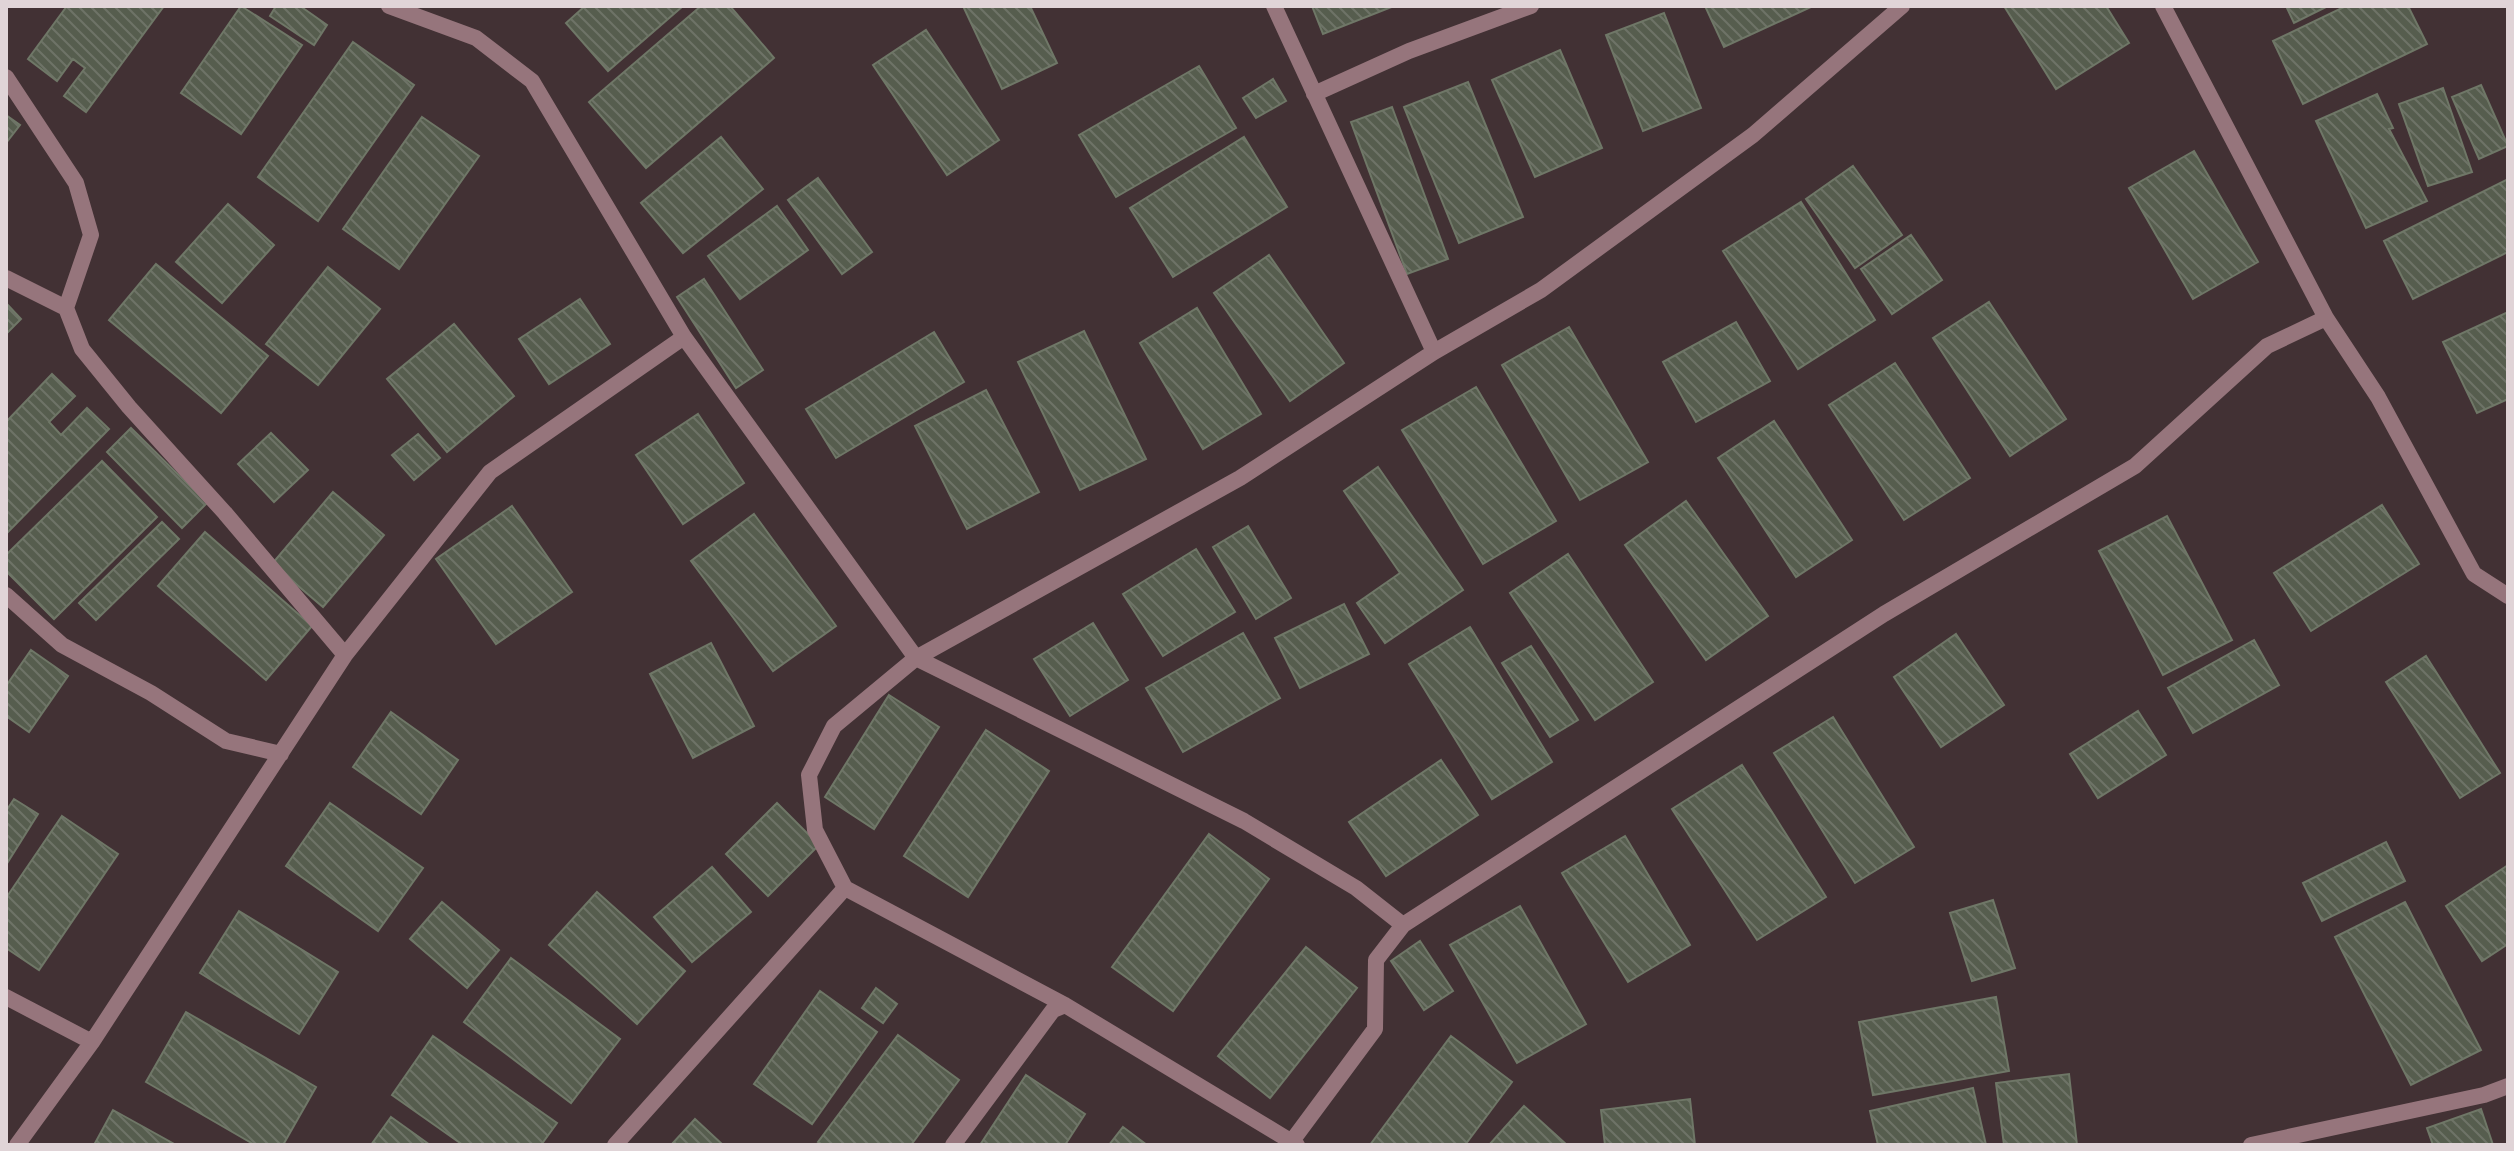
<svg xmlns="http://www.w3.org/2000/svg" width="2514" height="1151" font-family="'Source Sans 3',sans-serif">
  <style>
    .building { fill: url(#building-back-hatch); stroke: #6f7767; stroke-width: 2 }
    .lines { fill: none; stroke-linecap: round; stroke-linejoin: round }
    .street { stroke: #96757c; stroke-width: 16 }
  </style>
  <defs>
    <pattern id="building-back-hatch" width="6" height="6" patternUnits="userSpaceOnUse" patternTransform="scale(2)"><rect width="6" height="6" fill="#565d4e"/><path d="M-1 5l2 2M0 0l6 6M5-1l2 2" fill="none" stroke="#6e7367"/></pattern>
  </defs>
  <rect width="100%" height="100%" fill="#423134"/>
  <path class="building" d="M 67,6 L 164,6 L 86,112 L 64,96 L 85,68 L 73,59 L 57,81 L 28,59 Z
    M 241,6 L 302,45 L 241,134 L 181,93 Z
    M 276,6 L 300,6 L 327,25 L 314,45 L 270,16 Z
    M 585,6 L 683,6 L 608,71 L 566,23 Z
    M 701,6 L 730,6 L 774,58 L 646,168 L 589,102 Z
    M 963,6 L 1030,6 L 1057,63 L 1002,89 Z
    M 1312,6 L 1394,6 L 1323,34 Z
    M 1705,6 L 1813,6 L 1724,47 Z
    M 2004,6 L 2106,6 L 2129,43 L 2056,89 Z
    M 2286,6 L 2328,6 L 2294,23 Z
    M 2346,6 L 2408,6 L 2427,44 L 2303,104 L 2273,41 Z
    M 1664,13 L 1701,108 L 1643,131 L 1606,35 Z
    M 926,30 L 999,140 L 947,175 L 873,65 Z
    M 353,42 L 414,85 L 318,221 L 258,177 Z
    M 1560,50 L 1602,148 L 1535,177 L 1492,80 Z
    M 1199,66 L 1236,128 L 1116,197 L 1079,135 Z
    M 1273,79 L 1286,101 L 1256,118 L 1243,98 Z
    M 1468,82 L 1523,217 L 1459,243 L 1404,107 Z
    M 2481,85 L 2508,146 L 2479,159 L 2452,97 Z
    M 2443,88 L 2472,172 L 2428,186 L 2399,104 Z
    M 2377,94 L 2393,128 L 2389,129 L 2427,201 L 2366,228 L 2316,121 Z
    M 1392,107 L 1448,259 L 1407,274 L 1351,122 Z
    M 6,115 L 20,125 L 6,143 Z
    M 422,117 L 479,156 L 399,269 L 343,229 Z
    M 721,137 L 763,189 L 683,253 L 641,203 Z
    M 1244,137 L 1287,207 L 1173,277 L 1130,208 Z
    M 2194,151 L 2258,262 L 2193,299 L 2129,188 Z
    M 1853,166 L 1902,235 L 1855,268 L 1806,199 Z
    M 818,178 L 872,252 L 842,274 L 788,200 Z
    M 2508,179 L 2508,252 L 2413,299 L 2384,241 Z
    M 1801,202 L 1875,320 L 1798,369 L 1723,251 Z
    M 228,204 L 274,245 L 222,303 L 176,262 Z
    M 777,206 L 808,250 L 740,299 L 708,256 Z
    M 1911,235 L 1942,280 L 1892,314 L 1861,269 Z
    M 1269,255 L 1344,363 L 1290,401 L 1214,293 Z
    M 156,264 L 268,356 L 221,413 L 109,320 Z
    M 328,267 L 380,309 L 318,385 L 266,344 Z
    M 704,279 L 763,370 L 736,388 L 677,297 Z
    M 580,299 L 610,344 L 549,384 L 519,339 Z
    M 1989,302 L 2066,419 L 2010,456 L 1933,338 Z
    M 6,303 L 21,319 L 6,334 Z
    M 1197,308 L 1261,414 L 1203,449 L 1140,343 Z
    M 2508,312 L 2508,399 L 2477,413 L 2443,342 Z
    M 1736,322 L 1770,381 L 1696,422 L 1663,362 Z
    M 454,324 L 514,396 L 447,452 L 387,379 Z
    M 1569,327 L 1648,462 L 1580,500 L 1502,365 Z
    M 1084,331 L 1146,459 L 1080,490 L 1018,362 Z
    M 934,332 L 964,382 L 836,458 L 806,409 Z
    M 1895,363 L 1970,478 L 1904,520 L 1829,405 Z
    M 52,374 L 75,396 L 49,422 L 61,435 L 87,408 L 109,429 L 6,534 L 6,422 Z
    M 1476,387 L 1556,521 L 1483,564 L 1402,430 Z
    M 986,390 L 1039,492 L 967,529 L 915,426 Z
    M 698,414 L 744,483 L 683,524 L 636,455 Z
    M 1774,421 L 1852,540 L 1796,577 L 1718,458 Z
    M 131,428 L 207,503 L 182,528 L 107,452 Z
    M 271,433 L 308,470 L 274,502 L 238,464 Z
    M 418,434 L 440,458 L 414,480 L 392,455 Z
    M 102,461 L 157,517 L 54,619 L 6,571 L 6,555 Z
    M 1378,467 L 1463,590 L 1385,643 L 1357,603 L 1400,573 L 1344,491 Z
    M 333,492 L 384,535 L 323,607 L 272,564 Z
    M 1686,501 L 1768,616 L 1706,660 L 1625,545 Z
    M 2382,505 L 2419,564 L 2311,631 L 2274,573 Z
    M 512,506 L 572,592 L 496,644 L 436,559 Z
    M 754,514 L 836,626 L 773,671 L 691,561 Z
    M 2167,516 L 2232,640 L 2163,675 L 2099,551 Z
    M 162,522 L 179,539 L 96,620 L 79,603 Z
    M 1248,526 L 1291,598 L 1256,619 L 1213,547 Z
    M 205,532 L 312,626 L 266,680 L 158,586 Z
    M 1196,549 L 1235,612 L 1163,656 L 1123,594 Z
    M 1568,554 L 1653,682 L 1595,720 L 1510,593 Z
    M 1344,604 L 1369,654 L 1300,688 L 1275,638 Z
    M 1093,623 L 1128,680 L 1070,716 L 1034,659 Z
    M 1470,627 L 1552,762 L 1492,799 L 1409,664 Z
    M 1243,633 L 1280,698 L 1183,752 L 1146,688 Z
    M 1956,634 L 2004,705 L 1941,747 L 1894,677 Z
    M 2254,640 L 2279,685 L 2193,733 L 2168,688 Z
    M 711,643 L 754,726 L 693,758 L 650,674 Z
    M 1531,646 L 1578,720 L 1550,737 L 1502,663 Z
    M 31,650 L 68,676 L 29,732 L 6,716 L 6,686 Z
    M 2426,656 L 2500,773 L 2460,798 L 2386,682 Z
    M 889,695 L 939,727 L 874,829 L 825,797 Z
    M 2138,711 L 2166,755 L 2098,798 L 2070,754 Z
    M 391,712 L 458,760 L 421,814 L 353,767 Z
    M 1833,717 L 1914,847 L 1855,883 L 1774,753 Z
    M 986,730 L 1049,771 L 968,897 L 904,856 Z
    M 1441,760 L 1478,815 L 1386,876 L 1349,822 Z
    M 1742,765 L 1826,897 L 1757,940 L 1672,809 Z
    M 14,799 L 38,814 L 6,865 L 6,811 Z
    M 330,803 L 423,868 L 378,931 L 286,866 Z
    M 777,803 L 819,845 L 768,896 L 726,854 Z
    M 62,816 L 118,854 L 39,970 L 6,948 L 6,898 Z
    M 1209,834 L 1269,879 L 1173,1011 L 1112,967 Z
    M 1625,836 L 1690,945 L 1628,982 L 1562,873 Z
    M 2386,842 L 2405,881 L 2322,921 L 2303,883 Z
    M 2508,865 L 2508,944 L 2482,961 L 2446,906 Z
    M 712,867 L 751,912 L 692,962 L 654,917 Z
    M 597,892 L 685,971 L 637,1024 L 549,945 Z
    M 1993,900 L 2015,968 L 1972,981 L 1950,913 Z
    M 442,902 L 499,950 L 467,988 L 410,939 Z
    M 2405,902 L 2481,1050 L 2411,1085 L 2335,937 Z
    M 1520,906 L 1586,1024 L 1517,1063 L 1450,945 Z
    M 239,911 L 338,972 L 299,1034 L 200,973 Z
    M 1420,941 L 1453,991 L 1424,1010 L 1391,961 Z
    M 1306,947 L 1357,988 L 1270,1098 L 1218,1056 Z
    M 511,958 L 620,1039 L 571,1103 L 464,1022 Z
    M 876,988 L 897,1004 L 883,1023 L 862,1008 Z
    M 820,991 L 877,1032 L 812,1124 L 754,1084 Z
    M 1996,997 L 2009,1071 L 1873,1095 L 1859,1022 Z
    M 186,1012 L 316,1087 L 283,1145 L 255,1145 L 146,1082 Z
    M 898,1035 L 959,1080 L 911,1145 L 823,1145 L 818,1142 Z
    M 433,1036 L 557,1123 L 541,1145 L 463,1145 L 392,1095 Z
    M 1451,1036 L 1512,1082 L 1465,1145 L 1370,1145 Z
    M 2069,1074 L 2077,1145 L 2004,1145 L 1996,1083 Z
    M 1026,1075 L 1085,1114 L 1065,1145 L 980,1145 Z
    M 1973,1088 L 1986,1145 L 1878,1145 L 1870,1111 Z
    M 1690,1099 L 1695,1145 L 1605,1145 L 1601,1110 Z
    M 1524,1106 L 1567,1145 L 1489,1145 Z
    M 2481,1109 L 2493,1145 L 2433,1145 L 2427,1128 Z
    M 113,1110 L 176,1145 L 94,1145 Z
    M 391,1117 L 430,1145 L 371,1145 Z
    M 695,1119 L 723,1145 L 671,1145 Z
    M 1123,1127 L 1147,1145 L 1109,1145 Z"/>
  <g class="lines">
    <path class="street" d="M 389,6 L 476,38 L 532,81 L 684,337 L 916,658 L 1244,821 L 1356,888 L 1403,925
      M 1274,6 L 1434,352
      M 2163,6 L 2326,318 L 2378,397 L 2474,574 L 2508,596
      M 6,77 L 76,183 L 91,235 L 66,308 L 82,349 L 129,407 L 225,513 L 345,655
      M 1314,94 L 1409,51 L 1531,6
      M 6,278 L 66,308
      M 6,595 L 62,645 L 151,693 L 226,741 L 281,754
      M 6,997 L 92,1042
      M 1292,1141 L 1375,1029 L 1376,960 L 1403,925 L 1884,614 L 2135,466 L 2267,346 L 2326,318
      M 17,1145 L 92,1042 L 345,655 L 490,472 L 684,337
      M 615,1145 L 845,888
      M 953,1145 L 1053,1010 L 1065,1005
      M 1297,1145 L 1065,1005 L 845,888 L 815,830 L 809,775 L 834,726 L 916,658 L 1240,478 L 1434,352 L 1541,290 L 1753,135 L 1902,6
      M 2251,1145 L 2484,1095 L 2508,1086"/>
  </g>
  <rect width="2514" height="1151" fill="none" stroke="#e0d4d7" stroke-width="16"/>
</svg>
